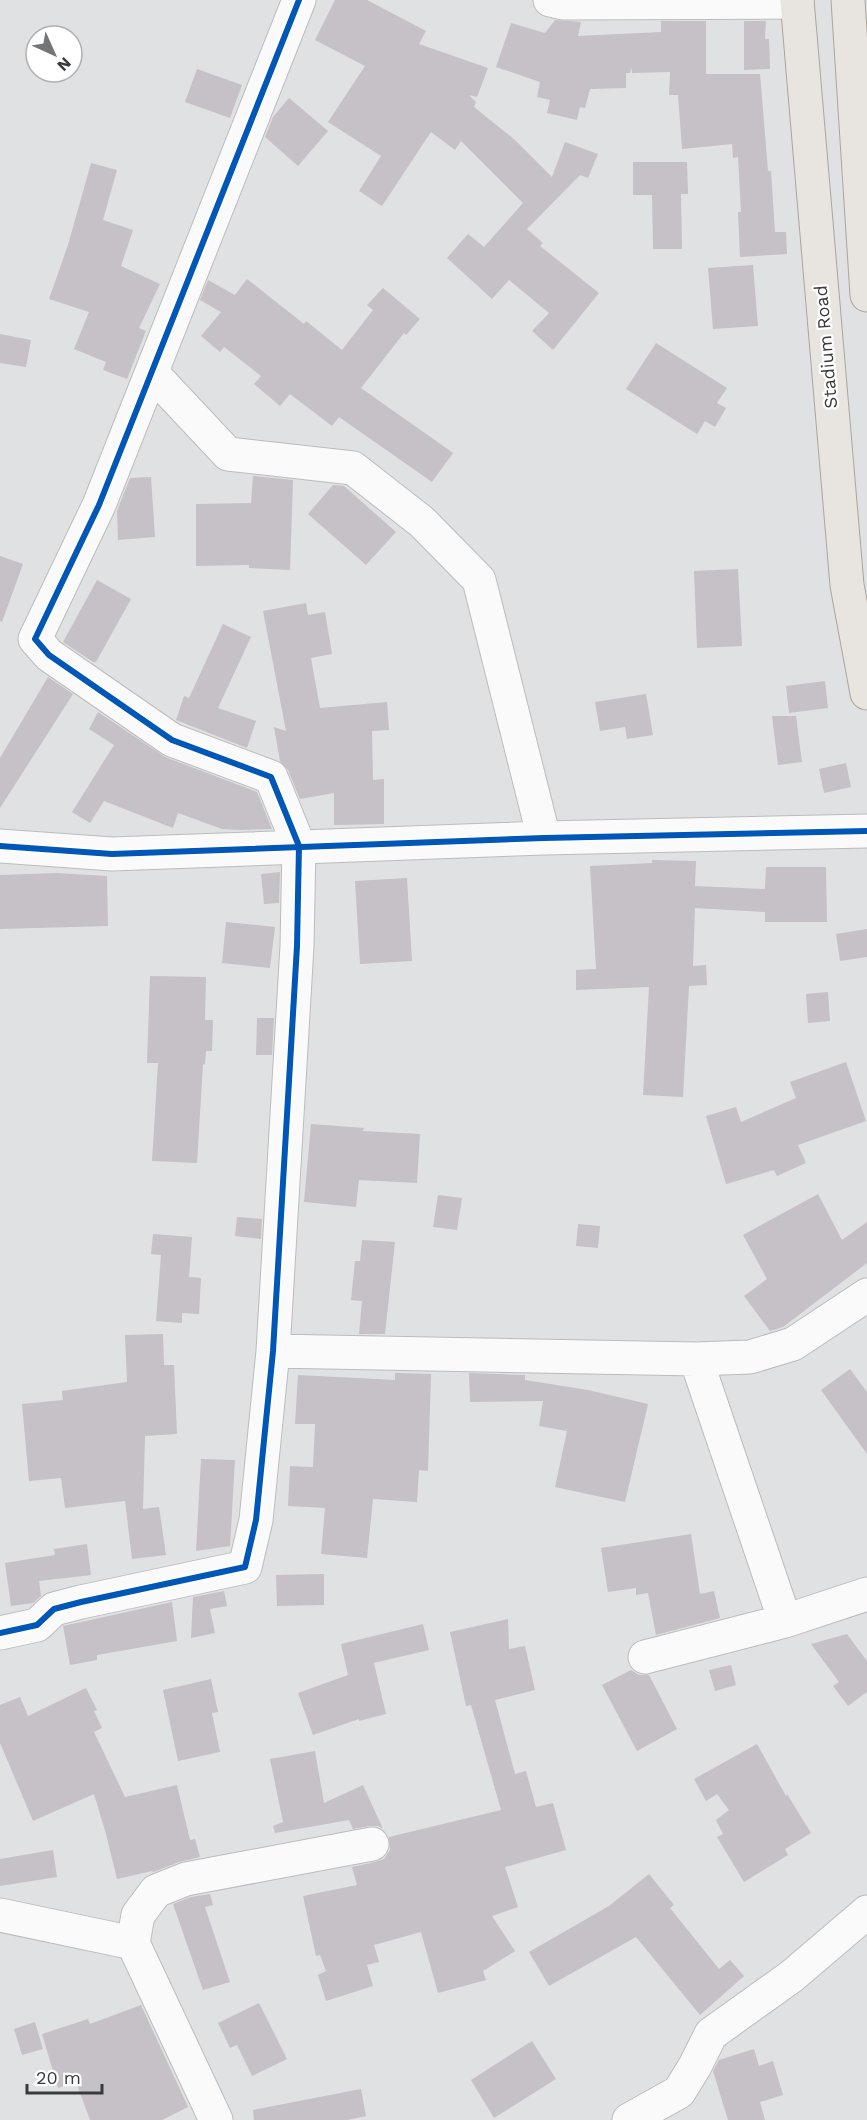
<svg xmlns="http://www.w3.org/2000/svg" width="867" height="2120" font-family="'Work Sans',sans-serif">
  <style>
    .building { fill: #c6c0c7 }
    .lines { fill: none; stroke-linecap: round; stroke-linejoin: round }
    .minor-casing { stroke: #bbbcbd; stroke-width: 35 }
    .major-casing { stroke: #aca59c; stroke-width: 35 }
    .minor { stroke: #fafafb; stroke-width: 33 }
    .major { stroke: #e8e4df; stroke-width: 33 }
    .cycleway-casing { stroke: #fff; stroke-width: 10 }
    .cycleway { stroke: #0057b8; stroke-width: 6 }
    .labels { text-anchor: middle; stroke-width: 4.5; stroke-linejoin: round; paint-order: stroke }
    .street-label { font-size: 18px; fill: #393a3b; stroke: #fff }
  </style>
  <rect width="100%" height="100%" fill="#e0e1e3"/>
  <path class="building" d="M 335,0 L 367,0 L 426,31 L 419,44 L 488,68 L 477,97 L 469,95 L 476,102 L 474,107 L 515,140 L 552,177 L 565,142 L 598,154 L 588,178 L 580,175 L 527,229 L 543,243 L 540,246 L 599,293 L 553,350 L 532,331 L 549,313 L 509,280 L 492,299 L 447,258 L 468,234 L 484,247 L 523,203 L 461,141 L 455,150 L 431,132 L 382,206 L 359,191 L 381,156 L 328,122 L 365,66 L 315,40 Z
    M 555,20 L 581,22 L 578,36 L 661,32 L 661,21 L 706,21 L 706,74 L 760,74 L 768,171 L 771,171 L 775,232 L 786,232 L 787,254 L 740,257 L 738,212 L 741,212 L 738,157 L 733,158 L 732,144 L 682,149 L 678,95 L 669,95 L 670,72 L 632,73 L 632,68 L 630,73 L 626,73 L 626,88 L 590,89 L 585,108 L 580,107 L 577,120 L 547,113 L 550,100 L 537,97 L 540,82 L 496,67 L 511,23 L 545,33 Z
    M 744,21 L 766,21 L 765,39 L 769,39 L 770,69 L 744,70 Z
    M 197,69 L 242,85 L 230,118 L 185,102 Z
    M 289,98 L 328,131 L 298,166 L 265,137 L 273,117 Z
    M 633,162 L 687,162 L 688,194 L 681,194 L 682,249 L 653,249 L 652,195 L 633,195 Z
    M 91,163 L 117,170 L 103,220 L 133,230 L 121,266 L 160,284 L 139,328 L 146,331 L 127,379 L 103,370 L 106,362 L 74,349 L 89,312 L 49,299 L 68,245 Z
    M 753,265 L 758,326 L 713,329 L 708,268 Z
    M 247,279 L 304,324 L 306,321 L 342,350 L 373,310 L 367,305 L 383,288 L 420,319 L 406,335 L 404,333 L 361,388 L 453,453 L 432,482 L 339,417 L 332,426 L 290,394 L 280,406 L 254,384 L 261,376 L 224,347 L 220,352 L 201,336 L 221,312 L 200,300 L 208,280 L 235,295 Z
    M 0,334 L 31,340 L 26,367 L 0,363 Z
    M 656,343 L 727,388 L 717,403 L 726,408 L 715,427 L 705,421 L 697,434 L 626,389 Z
    M 253,476 L 293,480 L 290,570 L 249,568 L 249,565 L 196,566 L 196,504 L 251,503 Z
    M 151,477 L 155,537 L 118,540 L 117,511 L 130,478 Z
    M 333,485 L 344,486 L 396,532 L 366,565 L 308,514 Z
    M 0,556 L 23,564 L 2,622 L 0,621 Z
    M 738,569 L 742,646 L 697,648 L 694,571 Z
    M 97,580 L 131,599 L 96,662 L 93,662 L 63,642 Z
    M 306,603 L 308,615 L 325,612 L 332,654 L 311,658 L 320,708 L 387,702 L 389,730 L 372,731 L 373,780 L 384,779 L 384,824 L 334,825 L 334,793 L 300,799 L 288,770 L 280,761 L 274,727 L 286,731 L 263,611 Z
    M 223,624 L 251,637 L 218,708 L 256,721 L 247,748 L 176,720 L 184,696 L 189,698 Z
    M 48,677 L 73,694 L 0,808 L 0,758 Z
    M 825,681 L 828,708 L 789,713 L 786,686 Z
    M 646,694 L 653,735 L 627,739 L 625,727 L 600,731 L 595,702 Z
    M 98,712 L 165,757 L 257,792 L 272,829 L 242,830 L 222,829 L 178,813 L 173,828 L 104,801 L 90,823 L 72,812 L 114,745 L 89,729 Z
    M 772,716 L 796,716 L 802,762 L 778,765 Z
    M 846,763 L 851,787 L 824,793 L 819,769 Z
    M 652,860 L 696,861 L 695,886 L 765,889 L 766,867 L 826,867 L 827,922 L 765,922 L 765,912 L 695,908 L 693,966 L 706,965 L 707,985 L 689,986 L 683,1097 L 643,1095 L 649,987 L 576,990 L 576,970 L 596,969 L 590,866 L 652,863 Z
    M 280,872 L 279,903 L 264,904 L 261,874 Z
    M 57,873 L 107,876 L 108,926 L 0,929 L 0,875 Z
    M 407,878 L 412,961 L 360,964 L 355,881 Z
    M 226,922 L 275,927 L 270,968 L 222,963 Z
    M 867,929 L 867,957 L 840,961 L 836,934 Z
    M 150,976 L 206,977 L 205,1020 L 213,1020 L 212,1051 L 206,1051 L 205,1065 L 203,1064 L 197,1163 L 152,1161 L 158,1063 L 147,1063 Z
    M 828,992 L 830,1021 L 808,1023 L 806,994 Z
    M 257,1018 L 274,1018 L 272,1055 L 256,1055 Z
    M 846,1062 L 866,1121 L 798,1145 L 806,1163 L 777,1176 L 774,1170 L 726,1184 L 706,1116 L 736,1107 L 741,1122 L 796,1098 L 790,1082 Z
    M 311,1124 L 364,1128 L 363,1131 L 420,1134 L 417,1183 L 359,1180 L 356,1207 L 304,1202 Z
    M 818,1194 L 842,1240 L 867,1222 L 867,1263 L 783,1327 L 770,1331 L 744,1296 L 767,1279 L 743,1235 Z
    M 438,1195 L 462,1198 L 457,1230 L 433,1227 Z
    M 237,1217 L 262,1219 L 261,1239 L 235,1236 Z
    M 578,1224 L 600,1226 L 598,1248 L 576,1246 Z
    M 153,1234 L 192,1237 L 189,1277 L 201,1278 L 199,1314 L 182,1313 L 182,1323 L 156,1321 L 161,1255 L 151,1254 Z
    M 362,1240 L 395,1242 L 385,1334 L 359,1334 L 362,1301 L 351,1300 L 355,1261 L 360,1261 Z
    M 163,1334 L 164,1365 L 174,1365 L 177,1434 L 145,1436 L 143,1509 L 159,1507 L 166,1555 L 132,1559 L 125,1501 L 65,1508 L 61,1478 L 29,1481 L 22,1404 L 63,1400 L 62,1391 L 127,1382 L 125,1335 Z
    M 850,1369 L 867,1392 L 867,1454 L 821,1390 Z
    M 395,1373 L 431,1374 L 428,1471 L 419,1470 L 417,1502 L 373,1499 L 367,1558 L 321,1554 L 325,1508 L 288,1506 L 290,1466 L 313,1467 L 315,1424 L 295,1424 L 298,1375 L 395,1380 Z
    M 469,1373 L 525,1375 L 525,1380 L 588,1390 L 648,1404 L 625,1502 L 555,1487 L 567,1431 L 539,1426 L 543,1401 L 470,1402 Z
    M 201,1459 L 235,1460 L 230,1546 L 196,1551 Z
    M 691,1534 L 700,1594 L 714,1591 L 720,1618 L 656,1635 L 648,1593 L 636,1595 L 636,1588 L 608,1592 L 601,1548 Z
    M 87,1544 L 91,1575 L 39,1581 L 41,1596 L 33,1603 L 11,1606 L 5,1563 L 55,1555 L 54,1549 Z
    M 324,1574 L 324,1605 L 277,1606 L 276,1575 Z
    M 224,1591 L 227,1606 L 210,1609 L 215,1633 L 191,1638 L 193,1597 Z
    M 172,1602 L 177,1641 L 97,1655 L 97,1660 L 70,1665 L 63,1626 Z
    M 508,1619 L 509,1649 L 525,1646 L 535,1690 L 495,1700 L 515,1774 L 526,1771 L 536,1807 L 553,1803 L 566,1850 L 505,1867 L 518,1907 L 492,1916 L 515,1951 L 483,1971 L 486,1980 L 438,1993 L 421,1932 L 374,1945 L 379,1962 L 367,1965 L 373,1986 L 326,2001 L 318,1975 L 326,1971 L 320,1955 L 316,1956 L 303,1896 L 357,1885 L 352,1867 L 375,1862 L 384,1859 L 390,1850 L 389,1837 L 501,1810 L 471,1705 L 466,1706 L 450,1632 Z
    M 423,1624 L 429,1650 L 374,1663 L 386,1714 L 359,1721 L 359,1719 L 313,1735 L 298,1693 L 348,1675 L 341,1644 Z
    M 847,1634 L 867,1661 L 867,1692 L 848,1706 L 833,1686 L 839,1682 L 811,1644 Z
    M 731,1665 L 736,1685 L 715,1691 L 709,1670 Z
    M 631,1670 L 639,1675 L 649,1675 L 677,1729 L 637,1751 L 602,1685 Z
    M 211,1679 L 218,1712 L 212,1713 L 220,1752 L 178,1761 L 163,1690 Z
    M 86,1688 L 97,1710 L 94,1711 L 102,1728 L 94,1732 L 125,1797 L 177,1785 L 190,1840 L 195,1839 L 200,1857 L 179,1862 L 153,1872 L 152,1871 L 117,1879 L 106,1834 L 94,1794 L 33,1821 L 0,1743 L 0,1705 L 20,1697 L 28,1716 Z
    M 757,1744 L 786,1796 L 787,1794 L 811,1833 L 785,1849 L 788,1855 L 744,1882 L 717,1837 L 723,1834 L 716,1820 L 729,1810 L 717,1794 L 706,1801 L 694,1779 Z
    M 315,1751 L 324,1803 L 363,1785 L 383,1829 L 378,1826 L 369,1826 L 353,1829 L 349,1820 L 275,1833 L 273,1826 L 283,1822 L 270,1759 Z
    M 53,1850 L 57,1877 L 0,1886 L 0,1859 Z
    M 649,1874 L 674,1905 L 670,1908 L 719,1969 L 730,1960 L 744,1976 L 700,2015 L 636,1937 L 549,1986 L 529,1952 L 609,1906 Z
    M 210,1894 L 213,1905 L 205,1907 L 230,1982 L 203,1990 L 173,1904 L 191,1897 Z
    M 259,2003 L 287,2059 L 252,2076 L 237,2045 L 230,2048 L 218,2023 Z
    M 141,2005 L 188,2107 L 162,2120 L 90,2120 L 76,2082 L 58,2088 L 42,2034 L 88,2019 L 90,2024 Z
    M 35,2022 L 43,2049 L 22,2055 L 14,2029 Z
    M 532,2041 L 556,2079 L 494,2118 L 471,2080 Z
    M 754,2049 L 759,2066 L 773,2061 L 783,2095 L 760,2102 L 765,2120 L 728,2120 L 713,2071 L 719,2060 Z
    M 361,2089 L 366,2116 L 347,2120 L 254,2120 L 253,2110 Z"/>
  <g class="lines">
    <defs>
      <path id="minor" d="M 550,0 L 563,3 L 797,2
        M 152,373 L 228,454 L 353,468 L 422,522 L 479,580 L 544,838
        M 0,846 L 112,854 L 544,838 L 867,831
        M 273,1351 L 696,1359 L 750,1357 L 793,1344 L 867,1295
        M 696,1359 L 785,1621
        M 0,1633 L 37,1625 L 54,1609 L 81,1602 L 245,1567 L 256,1520 L 273,1351 L 297,946 L 299,846 L 271,777 L 172,740 L 49,655 L 35,639 L 99,505 L 299,0
        M 645,1657 L 785,1621 L 867,1594
        M 0,1915 L 133,1943
        M 216,2120 L 133,1943 L 138,1915 L 156,1891 L 186,1879 L 372,1844
        M 629,2120 L 679,2092 L 695,2066 L 711,2034 L 792,1976 L 867,1912"/>
      <path id="major" d="M 797,0 L 847,585 L 867,693
        M 848,0 L 867,295"/>
    </defs>
    <use href="#minor" class="minor-casing"/>
    <use href="#major" class="major-casing"/>
    <use href="#minor" class="minor"/>
    <use href="#major" class="major"/>
    <defs>
      <path id="cycleway" d="M 0,846 L 112,854 L 544,838 L 867,831
        M 0,1633 L 37,1625 L 54,1609 L 81,1602 L 245,1567 L 256,1520 L 273,1351 L 297,946 L 299,846 L 271,777 L 172,740 L 49,655 L 35,639 L 99,505 L 299,0"/>
    </defs>
    <use href="#cycleway" class="cycleway-casing"/>
    <use href="#cycleway" class="cycleway"/>
  </g>
  <g class="labels">
    <g class="street-label">
      <text transform="translate(826 347) rotate(-95)" y="6">Stadium Road</text>
    </g>
  </g>
  <g transform="translate(54 54) rotate(135)"><circle r="28" fill="#ffffff" stroke="#b0b0b1" stroke-width="1.5"/>
  <path d="M0-4.5L10 22L0 15L-10 22Z" fill="#737476"/>
  <text y="-9" font-size="16" font-weight="bold" text-anchor="middle" fill="#393a3b">N</text>
  </g>
  <path d="M27 2084v9h75v-9" fill="none" stroke="#393a3b" stroke-width="3"/>
  <text x="36" y="2084" font-size="18" fill="#393a3b" stroke="#ffffff" stroke-width="4.5" paint-order="stroke">20 m</text>
</svg>
